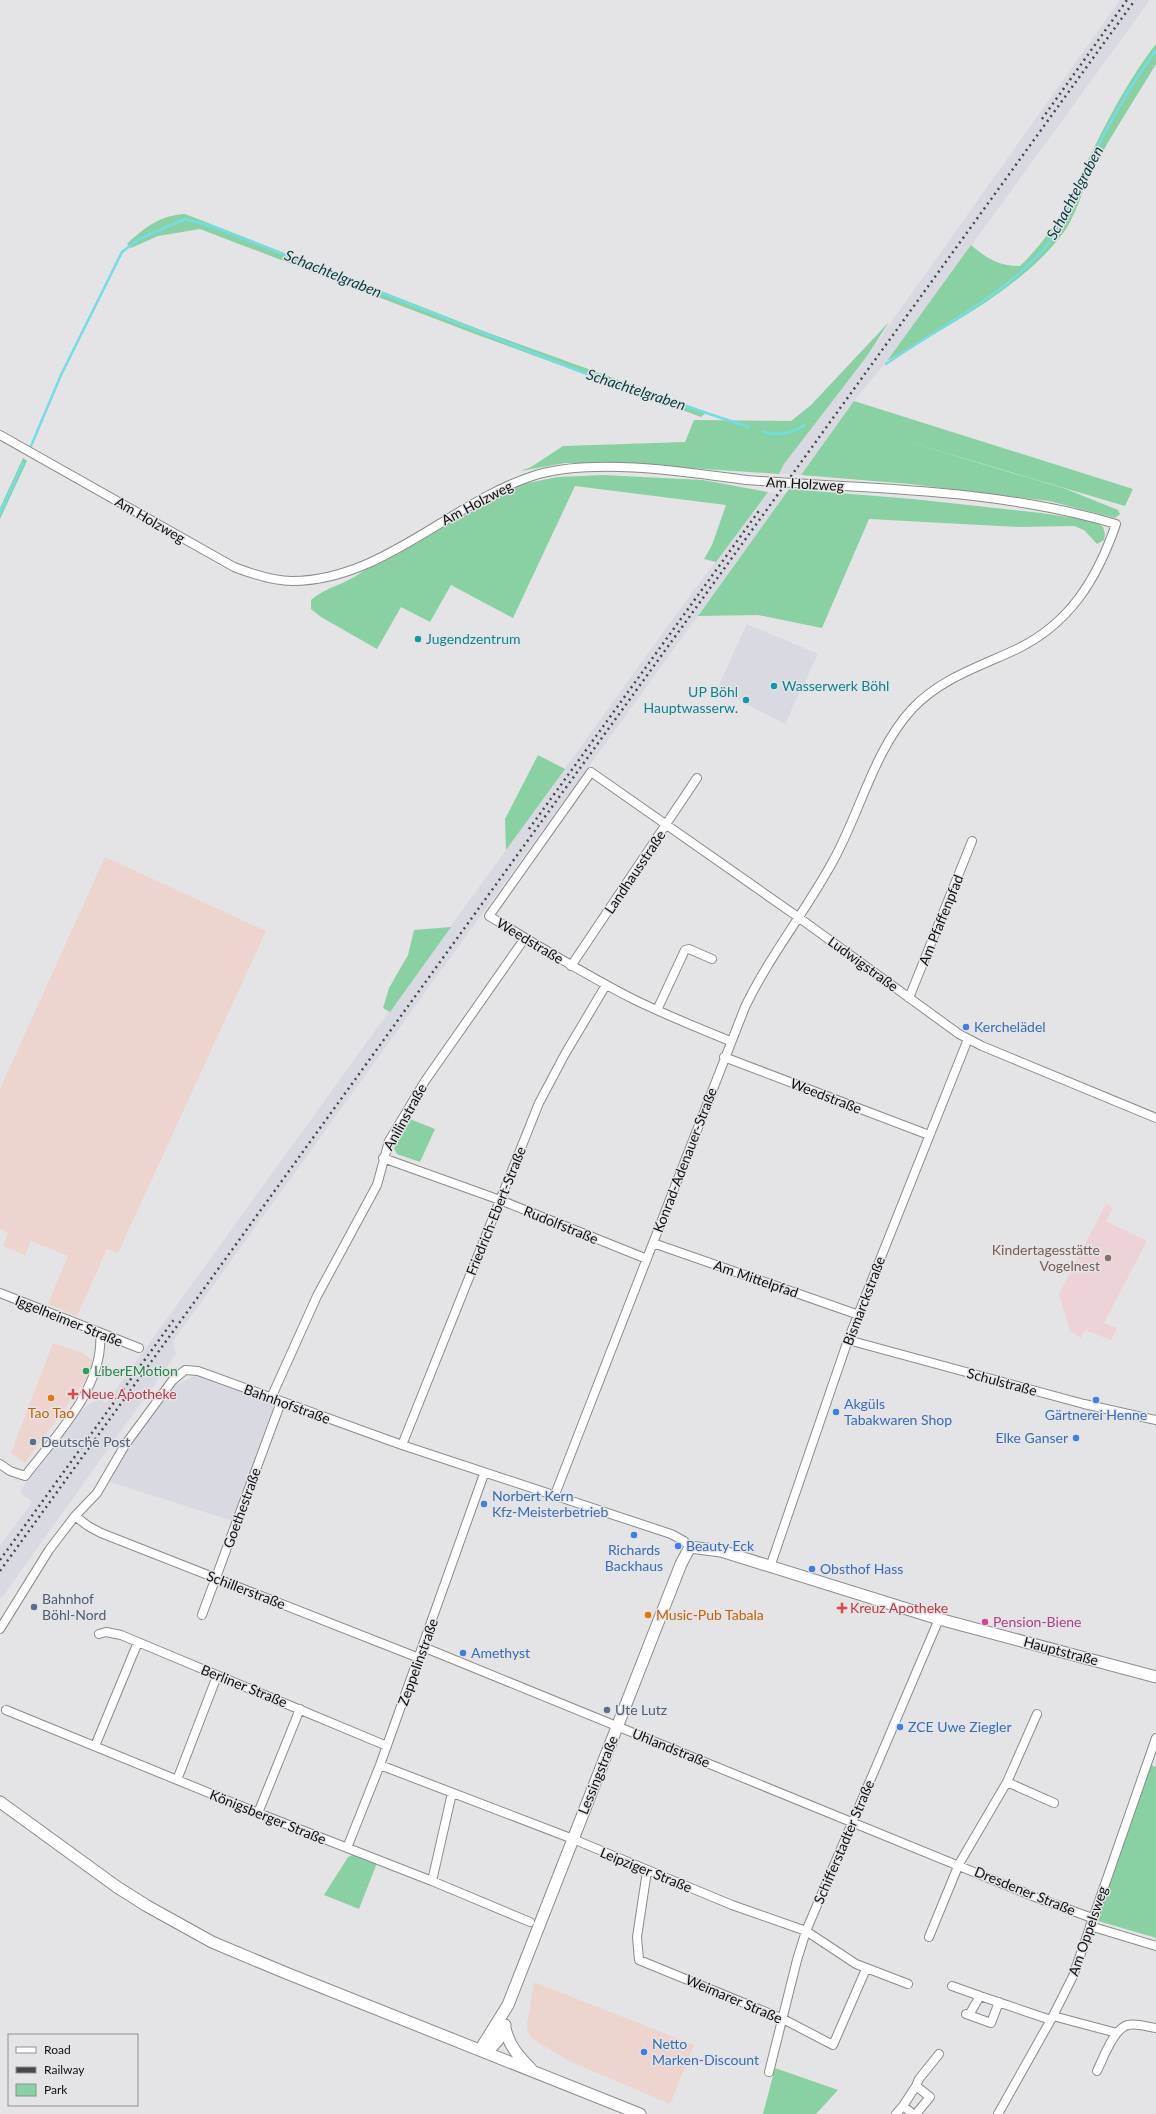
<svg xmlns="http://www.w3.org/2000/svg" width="1156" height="2114" font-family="Lato,sans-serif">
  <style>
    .commercial { fill: #eed4ce }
    .built { fill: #d9d9e2 }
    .education { fill: #eed3d6 }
    .green { fill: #89d1a2 }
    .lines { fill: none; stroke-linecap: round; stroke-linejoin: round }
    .stream { stroke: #73dde6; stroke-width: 2.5 }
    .street-casing { stroke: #8b8b8d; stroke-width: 10 }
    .secondary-casing { stroke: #8b8b8d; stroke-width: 13 }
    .street { stroke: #fff; stroke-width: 8 }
    .secondary { stroke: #fff; stroke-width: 11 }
    .rail { stroke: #48484a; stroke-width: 2.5; stroke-dasharray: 2 4; stroke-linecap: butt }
    .street-bridge-casing { stroke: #8b8b8d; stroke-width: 10; stroke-linecap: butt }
    .street-bridge { stroke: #fff; stroke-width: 8 }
    .culture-dot { fill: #0f9aa8; stroke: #e4e4e6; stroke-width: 1.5 }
    .shop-dot { fill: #3f7fe0; stroke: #e4e4e6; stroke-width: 1.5 }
    .education-dot { fill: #8d6e63; stroke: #e4e4e6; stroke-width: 1.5 }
    .leisure-dot { fill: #2e9e5b; stroke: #e4e4e6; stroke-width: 1.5 }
    .health-dot { fill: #e0444e; stroke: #e4e4e6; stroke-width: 1.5 }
    .food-dot { fill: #e8710a; stroke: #e4e4e6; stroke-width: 1.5 }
    .service-dot { fill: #5c6f8a; stroke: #e4e4e6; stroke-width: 1.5 }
    .hotel-dot { fill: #d1479c; stroke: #e4e4e6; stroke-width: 1.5 }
    .labels { text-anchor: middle; stroke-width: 3; stroke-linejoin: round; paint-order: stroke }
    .street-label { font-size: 14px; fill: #0f0f10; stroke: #e4e4e6 }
    .culture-label { font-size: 14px; fill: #0d838f; stroke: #e4e4e6; text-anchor: start }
    .shop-label { font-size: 14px; fill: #366cbe; stroke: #e4e4e6; text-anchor: start }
    .education-label { font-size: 14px; fill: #785e54; stroke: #e4e4e6; text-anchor: end }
    .leisure-label { font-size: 14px; fill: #27864d; stroke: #e4e4e6; text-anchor: start }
    .health-label { font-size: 14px; fill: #be3a42; stroke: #e4e4e6; text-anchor: start }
    .food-label { font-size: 14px; fill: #c56008; stroke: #e4e4e6 }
    .service-label { font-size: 14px; fill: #4e5e75; stroke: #e4e4e6; text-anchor: start }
    .hotel-label { font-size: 14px; fill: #b23c85; stroke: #e4e4e6; text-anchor: start }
    .water-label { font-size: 15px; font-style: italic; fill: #053a3e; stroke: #e4e4e6 }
  </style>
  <rect width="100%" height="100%" fill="#e4e4e6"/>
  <path class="commercial" d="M 105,857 L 266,931 L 118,1253 L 107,1249 L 77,1316 L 48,1304 L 68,1256 L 31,1241 L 25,1255 L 3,1246 L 8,1233 L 0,1229 L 0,1089 Z
    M 53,1343 L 83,1353 L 97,1364 L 25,1463 L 11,1453 Z
    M 534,1982 L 694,2045 L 670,2104 L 569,2061 L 534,2040 L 528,2033 L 527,2024 Z"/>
  <path class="built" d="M 1120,0 L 1150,0 L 887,361 L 854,401 L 801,475 L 779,474 L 784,464 L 817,419 L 867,356 Z
    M 768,492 L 786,494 L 173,1341 L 176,1354 L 4,1595 L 0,1598 L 0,1546 L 32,1502 L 20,1492 L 35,1466 L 84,1408 L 99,1398 L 106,1403 L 688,598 Z
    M 747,624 L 818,654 L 785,724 L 717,689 Z
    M 199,1374 L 277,1404 L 233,1521 L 110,1482 L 122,1458 L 169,1388 Z"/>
  <path class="education" d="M 1106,1204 L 1113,1208 L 1106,1221 L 1147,1241 L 1104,1323 L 1117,1328 L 1111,1340 L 1085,1330 L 1081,1338 L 1070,1331 L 1059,1294 Z"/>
  <path class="green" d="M 1156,44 L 1156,64 C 1135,99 1112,134 1092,171 C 1083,189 1077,211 1066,229 C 1026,286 946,327 887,361 L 971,245 C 988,259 998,266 1020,266 C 1058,230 1072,192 1095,146 C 1112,111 1132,75 1156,44 Z
    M 185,214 L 486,332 L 707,412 L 701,417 L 475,334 L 200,229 L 158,236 L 131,248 L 127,244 C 145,227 161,215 185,214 Z
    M 889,322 L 867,356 L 784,464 L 779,474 L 615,463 L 565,463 L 521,471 L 531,467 L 563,446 L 685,442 L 694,420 L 791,421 L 811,405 Z
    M 854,401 L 1133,489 L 1125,506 L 895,438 L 1066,489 L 1118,510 L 1120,514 L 1115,518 L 1049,501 L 910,484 L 801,475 Z
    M 23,458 L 27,461 L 0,519 L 0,508 Z
    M 603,475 L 703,480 L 768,492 L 716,562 L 704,559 L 712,545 L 726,505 L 575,486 L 513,618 L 451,585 L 430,622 L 401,607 L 377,649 L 321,617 L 311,609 L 311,600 C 326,587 346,584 362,572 L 522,484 L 558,477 Z
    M 789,489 L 913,499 L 1041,513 L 1094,521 L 1103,527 L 1105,534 L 1104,540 L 1097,544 L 1084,530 L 1074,526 L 1018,527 L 869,519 L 822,628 L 758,615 L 698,616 Z
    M 538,755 L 565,769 L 506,850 L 505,819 Z
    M 451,927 L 390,1012 L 383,1008 L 389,988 L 408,955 L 414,930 Z
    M 410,1119 L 435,1129 L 420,1162 L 397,1154 L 394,1148 Z
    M 1151,1765 L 1156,1767 L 1156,1938 L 1095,1920 Z
    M 355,1854 L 377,1863 L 359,1909 L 324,1895 L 348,1857 Z
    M 775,2068 L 838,2090 L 816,2114 L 763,2114 Z"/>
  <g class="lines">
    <path class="stream" d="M 886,364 C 942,325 1014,291 1054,236 C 1066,220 1072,200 1080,182 C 1101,139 1127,88 1156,51
      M 764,432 C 775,436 795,433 804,425
      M 31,446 L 61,375 L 122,252 L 139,239 L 185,219 L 214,227 L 582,372 L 749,427
      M 0,513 L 23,463"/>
    <defs>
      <path id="street" d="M 0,435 L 234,567 C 252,574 272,581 292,581 C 384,581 454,499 539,474 C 598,458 686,472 746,480
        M 571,966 L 697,778
        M 909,998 L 972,841
        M 657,1010 L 685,950 L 689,949 L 712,959
        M 730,1041 C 698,1028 666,1015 635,1000 C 585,975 537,945 489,916 L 591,772 L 798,917 L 959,1034 L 982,1046 L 1156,1118
        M 724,1057 L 929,1135
        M 383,1158 L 500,1200 L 647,1259
        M 653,1243 L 859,1315
        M 0,1293 L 139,1348
        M 848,1340 L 1084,1404 L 1156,1420
        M 271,1398 L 317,1296 L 377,1185 L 389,1141 L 425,1081 L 525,938
        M 402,1445 L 539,1103 L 565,1054 L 606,985
        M 0,1464 L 10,1471 L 25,1476 C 55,1437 105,1386 100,1333
        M 554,1497 L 745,1007 C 770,955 806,911 833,861 C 860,813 874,750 912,709 C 940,679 978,667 1015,650 C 1070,624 1097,579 1116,524 C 1022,496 922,490 825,485
        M 75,1516 L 88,1526 L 101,1533 L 419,1658
        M 770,1567 L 848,1340 L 968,1039
        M 202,1615 L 281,1402
        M 0,1629 L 49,1550 L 75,1516 L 97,1493 L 125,1445 L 172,1381 L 185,1370 L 198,1371 L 402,1445 L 671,1534 L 684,1541 L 690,1547
        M 99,1634 L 106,1632 L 121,1635 L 387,1746
        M 423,1647 L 1035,1897 L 1092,1918
        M 6,1710 L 258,1813 L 432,1881 L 530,1922
        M 95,1746 L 138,1642
        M 380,1765 L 573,1839 L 732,1905 L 806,1931 L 856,1964 L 908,1984
        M 177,1780 L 217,1676
        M 1007,1782 L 1054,1803
        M 258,1813 L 300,1709
        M 347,1848 L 380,1765 L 484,1474
        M 647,1871 L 637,1937 L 639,1960 L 783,2019 L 833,2045 L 866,1969
        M 432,1881 L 452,1793
        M 1090,1926 L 1156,1946
        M 929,1937 L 959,1864 L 1007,1782 L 1037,1714
        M 952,1986 L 980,1996
        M 966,2014 L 991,2023 L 999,2002
        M 969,2015 L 980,1996 L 1051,2020
        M 1053,2016 L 1117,2033
        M 1097,2071 C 1103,2059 1114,2028 1128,2025 C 1136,2023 1148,2027 1156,2028
        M 769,2072 L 797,1960 L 806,1931 L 939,1619
        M 916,2086 L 919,2079 L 939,2054
        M 896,2114 L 903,2106
        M 913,2114 L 903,2106 L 916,2086 L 930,2097 L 916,2114
        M 998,2114 L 1053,2016 L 1073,1976 L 1156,1738"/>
      <path id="secondary" d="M 0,1802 L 117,1887 L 147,1906 L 212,1942 L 286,1973 L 640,2114
        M 505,2028 C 509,2046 519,2057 531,2069
        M 480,2050 L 508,2005 L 681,1564 L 690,1547 L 721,1551 L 939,1619 L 1156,1677
        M 486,2053 L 498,2040 L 505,2025"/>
    </defs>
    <use href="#street" class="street-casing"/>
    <use href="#secondary" class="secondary-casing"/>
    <use href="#street" class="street"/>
    <use href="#secondary" class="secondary"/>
    <path class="rail" d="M 1042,119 L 1127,0
      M 529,829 L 761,508
      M 0,1560 L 175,1318
      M 0,1571 L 1135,0"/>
    <defs>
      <path id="street-bridge" d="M 746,480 L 825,485"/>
    </defs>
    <use href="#street-bridge" class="street-bridge-casing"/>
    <use href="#street-bridge" class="street-bridge"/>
  </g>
  <g class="culture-dot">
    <circle cx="418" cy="639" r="4"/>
    <circle cx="774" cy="686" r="4"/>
    <circle cx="746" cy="700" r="4"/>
  </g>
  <g class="shop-dot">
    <circle cx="966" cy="1027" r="4"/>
    <circle cx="1096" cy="1400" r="4"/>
    <circle cx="836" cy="1412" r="4"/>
    <circle cx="1076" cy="1438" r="4"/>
    <circle cx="484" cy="1504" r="4"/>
    <circle cx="634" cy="1535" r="4"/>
    <circle cx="678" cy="1546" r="4"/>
    <circle cx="812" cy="1569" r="4"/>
    <circle cx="463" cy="1653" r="4"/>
    <circle cx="900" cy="1727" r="4"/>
    <circle cx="644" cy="2052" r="4"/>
  </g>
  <circle class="education-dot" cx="1108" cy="1258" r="4"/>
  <circle class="leisure-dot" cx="86" cy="1371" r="4"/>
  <g class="health-dot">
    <path d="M71 1388h4v4h4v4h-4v4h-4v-4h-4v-4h4z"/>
    <path d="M840 1602h4v4h4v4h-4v4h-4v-4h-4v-4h4z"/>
  </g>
  <g class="food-dot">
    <circle cx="51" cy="1398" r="4"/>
    <circle cx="648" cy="1615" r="4"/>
  </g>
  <g class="service-dot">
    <circle cx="33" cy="1442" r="4"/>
    <circle cx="34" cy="1607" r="4"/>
    <circle cx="607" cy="1710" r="4"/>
  </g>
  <circle class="hotel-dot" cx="985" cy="1622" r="4"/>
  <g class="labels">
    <g class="street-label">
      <text transform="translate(805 484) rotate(3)" y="5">Am Holzweg</text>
      <text transform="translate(477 503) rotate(-28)" y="5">Am Holzweg</text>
      <text transform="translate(150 520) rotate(30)" y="5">Am Holzweg</text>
      <text transform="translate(635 872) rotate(-56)" y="5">Landhausstraße</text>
      <text transform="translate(941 920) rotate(-68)" y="5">Am Pfaffenpfad</text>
      <text transform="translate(530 941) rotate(31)" y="5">Weedstraße</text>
      <text transform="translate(863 964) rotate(36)" y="5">Ludwigstraße</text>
      <text transform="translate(826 1096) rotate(21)" y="5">Weedstraße</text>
      <text transform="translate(405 1117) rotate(-61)" y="5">Anilinstraße</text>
      <text transform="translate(685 1160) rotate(-69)" y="5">Konrad-Adenauer-Straße</text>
      <text transform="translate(496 1211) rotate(-68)" y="5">Friedrich-Ebert-Straße</text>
      <text transform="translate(561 1225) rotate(22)" y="5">Rudolfstraße</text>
      <text transform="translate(756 1279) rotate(19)" y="5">Am Mittelpfad</text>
      <text transform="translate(864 1301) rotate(-69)" y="5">Bismarckstraße</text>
      <text transform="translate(69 1321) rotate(22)" y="5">Iggelheimer Straße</text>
      <text transform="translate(1002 1382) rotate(15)" y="5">Schulstraße</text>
      <text transform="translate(287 1404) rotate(20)" y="5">Bahnhofstraße</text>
      <text transform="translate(242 1508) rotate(-70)" y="5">Goethestraße</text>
      <text transform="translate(246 1590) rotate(21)" y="5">Schillerstraße</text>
      <text transform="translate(1061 1651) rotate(15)" y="5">Hauptstraße</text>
      <text transform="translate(418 1662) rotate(-70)" y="5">Zeppelinstraße</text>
      <text transform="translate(244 1686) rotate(22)" y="5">Berliner Straße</text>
      <text transform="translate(671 1748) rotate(22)" y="5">Uhlandstraße</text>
      <text transform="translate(598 1775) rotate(-68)" y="5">Lessingstraße</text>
      <text transform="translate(268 1817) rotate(22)" y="5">Königsberger Straße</text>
      <text transform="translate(844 1842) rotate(-67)" y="5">Schifferstadter Straße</text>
      <text transform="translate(646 1870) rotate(22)" y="5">Leipziger Straße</text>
      <text transform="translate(1025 1891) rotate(22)" y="5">Dresdener Straße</text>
      <text transform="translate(1088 1931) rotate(-71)" y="5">Am Oppelsweg</text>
      <text transform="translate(734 1999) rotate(23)" y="5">Weimarer Straße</text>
    </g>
    <g class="culture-label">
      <text x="426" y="644">Jugendzentrum</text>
      <text x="782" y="691">Wasserwerk Böhl</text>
      <text x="738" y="697" text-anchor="end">UP Böhl<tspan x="738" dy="16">Hauptwasserw.</tspan></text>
    </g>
    <g class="shop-label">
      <text x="974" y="1032">Kerchelädel</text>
      <text x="844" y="1409">Akgüls<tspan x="844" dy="16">Tabakwaren Shop</tspan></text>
      <text x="1096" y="1420" text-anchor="middle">Gärtnerei Henne</text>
      <text x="1068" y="1443" text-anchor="end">Elke Ganser</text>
      <text x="492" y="1501">Norbert Kern<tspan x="492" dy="16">Kfz-Meisterbetrieb</tspan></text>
      <text x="686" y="1551">Beauty Eck</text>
      <text x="634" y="1555" text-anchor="middle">Richards<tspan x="634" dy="16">Backhaus</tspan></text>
      <text x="820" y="1574">Obsthof Hass</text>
      <text x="471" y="1658">Amethyst</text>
      <text x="908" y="1732">ZCE Uwe Ziegler</text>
      <text x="652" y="2049">Netto<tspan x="652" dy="16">Marken-Discount</tspan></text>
    </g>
    <g class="education-label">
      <text x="1100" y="1255">Kindertagesstätte<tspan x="1100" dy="16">Vogelnest</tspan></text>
    </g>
    <g class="leisure-label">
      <text x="94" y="1376">LiberEMotion</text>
    </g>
    <g class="health-label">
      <text x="81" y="1399">Neue Apotheke</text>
      <text x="850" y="1613">Kreuz Apotheke</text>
    </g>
    <g class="food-label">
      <text x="51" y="1418">Tao Tao</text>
      <text x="656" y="1620" text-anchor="start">Music-Pub Tabala</text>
    </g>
    <g class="service-label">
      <text x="41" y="1447">Deutsche Post</text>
      <text x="42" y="1604">Bahnhof<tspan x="42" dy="16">Böhl-Nord</tspan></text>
      <text x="615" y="1715">Ute Lutz</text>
    </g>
    <g class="hotel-label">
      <text x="993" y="1627">Pension-Biene</text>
    </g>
    <g class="water-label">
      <text transform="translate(1075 193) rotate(-62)" y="5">Schachtelgraben</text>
      <text transform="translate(333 274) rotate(22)" y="5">Schachtelgraben</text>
      <text transform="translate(636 390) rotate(18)" y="5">Schachtelgraben</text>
    </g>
  </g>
  <rect x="8" y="2034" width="130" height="72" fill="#e4e4e6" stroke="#8f8f90"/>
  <rect x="16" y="2047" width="20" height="6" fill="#ffffff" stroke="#8f8f90"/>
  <text x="44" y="2054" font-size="12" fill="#0f0f10">Road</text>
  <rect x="16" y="2067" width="20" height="6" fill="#48484a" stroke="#8f8f90"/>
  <text x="44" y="2074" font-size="12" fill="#0f0f10">Railway</text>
  <rect x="16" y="2084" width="20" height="12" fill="#89d1a2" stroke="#8f8f90"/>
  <text x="44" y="2094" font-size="12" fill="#0f0f10">Park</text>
</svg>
